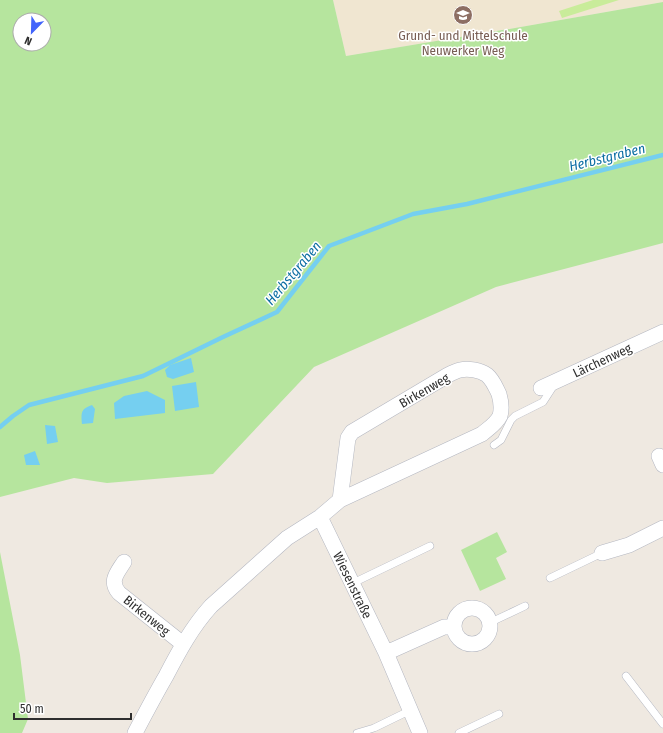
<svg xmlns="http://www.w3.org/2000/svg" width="663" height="733" font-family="'Fira Sans Condensed',sans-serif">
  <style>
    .education { fill: #f0e6d1 }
    .green { fill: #b6e59e; fill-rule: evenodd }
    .pitch { fill: #c9ec9a }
    .water { fill: #75cff0 }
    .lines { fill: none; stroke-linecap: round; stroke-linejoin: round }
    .stream { stroke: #75cff0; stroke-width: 4.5 }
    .lane-casing { stroke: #b4b7c1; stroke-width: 8 }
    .street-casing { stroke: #b4b7c1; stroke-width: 16 }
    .lane { stroke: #fff; stroke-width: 7 }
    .street { stroke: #fff; stroke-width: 15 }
    .labels { text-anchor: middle; stroke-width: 3; stroke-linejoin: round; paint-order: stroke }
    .education-label { font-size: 13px; fill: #785e54; stroke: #fff }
    .street-label { font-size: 13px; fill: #2e2e2e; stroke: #fff }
    .water-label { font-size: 14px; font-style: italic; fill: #0d6fa3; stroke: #fff }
  </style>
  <rect width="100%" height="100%" fill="#efe9e1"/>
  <path class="education" d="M 333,0 L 663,0 L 663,2 L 515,28 L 346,56 Z"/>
  <path class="green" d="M 0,0 L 333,0 L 346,56 L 515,28 L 663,2 L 663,243 L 496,287 L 314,367 L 213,474 L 107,483 L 74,478 L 0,497 ZM 20,20 L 44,20 L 44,44 L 20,44 Z
    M 497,532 L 507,552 L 496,558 L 506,579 L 480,591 L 461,550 Z
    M 0,552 L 20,655 L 28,719 L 22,733 L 0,733 Z"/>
  <path class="pitch" d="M 593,0 L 619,0 L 562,18 L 559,11 Z"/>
  <path class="water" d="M 191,358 L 194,372 L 173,379 L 167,377 L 165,370 L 170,365 Z
    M 196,382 L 199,407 L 175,411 L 172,386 Z
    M 147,391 L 165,400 L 165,413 L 115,419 L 114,403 L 124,396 Z
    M 92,405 L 95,409 L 93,423 L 82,424 C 81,412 81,409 92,405 Z
    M 45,425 L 55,426 L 58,442 L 47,444 Z
    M 35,451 L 40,465 L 26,465 L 24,455 Z"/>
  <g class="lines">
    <path class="stream" d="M 0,427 L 13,416 L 29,405 L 143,376 L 223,337 L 277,312 L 329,246 L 413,214 L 467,204 L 663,155"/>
    <defs>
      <path id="lane" d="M 494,445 L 501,440 L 511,420 L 515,416 L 543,402 L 554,385
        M 550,578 L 602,553
        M 353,583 L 430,546
        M 489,623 L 525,606
        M 626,676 L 663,724
        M 357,733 L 374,728 L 411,710
        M 459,733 L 499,714"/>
      <path id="street" d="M 541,388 L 663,332
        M 659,456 L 663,465
        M 320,517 L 386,653 L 420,733
        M 602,553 L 629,545 L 663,528
        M 124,562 C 117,573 109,581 119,593 L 183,644
        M454 626a18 18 0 1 1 36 0a18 18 0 1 1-36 0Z
        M 386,653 L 444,627 L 454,627
        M 135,733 C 145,714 155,695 166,676 C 179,651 192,627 211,606 L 287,538 L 320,517 L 340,500 L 482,434 C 489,428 496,424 500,416 C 502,409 501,401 499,394 C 496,388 493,380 487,375 C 480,370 468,368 460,370 C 456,371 452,373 448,375 L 352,432 L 348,438 L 340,500"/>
    </defs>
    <use href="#lane" class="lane-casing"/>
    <use href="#street" class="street-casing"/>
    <use href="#lane" class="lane"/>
    <use href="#street" class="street"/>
  </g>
  <defs>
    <symbol id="school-disc" viewBox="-11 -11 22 22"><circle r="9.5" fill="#8d6e63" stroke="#fff"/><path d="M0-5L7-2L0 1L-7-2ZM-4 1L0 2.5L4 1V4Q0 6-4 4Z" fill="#fff"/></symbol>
  </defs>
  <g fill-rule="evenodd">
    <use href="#school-disc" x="452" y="4" width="22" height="22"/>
  </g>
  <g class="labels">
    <g class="education-label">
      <text x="463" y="40">Grund- und Mittelschule<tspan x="463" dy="15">Neuwerker Weg</tspan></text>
    </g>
    <g class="street-label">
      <text transform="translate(602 360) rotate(-25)" y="5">Lärchenweg</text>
      <text transform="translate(424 390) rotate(-30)" y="5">Birkenweg</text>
      <text transform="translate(353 585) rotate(64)" y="5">Wiesenstraße</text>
      <text transform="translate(147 615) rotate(39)" y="5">Birkenweg</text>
    </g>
    <g class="water-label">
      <text transform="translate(607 157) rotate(-14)" y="5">Herbstgraben</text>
      <text transform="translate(293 273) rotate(-50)" y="5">Herbstgraben</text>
    </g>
  </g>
  <g transform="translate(32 32) rotate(203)"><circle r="19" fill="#ffffff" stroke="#ababab"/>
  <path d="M0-3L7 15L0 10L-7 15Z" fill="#4264fb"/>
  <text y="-6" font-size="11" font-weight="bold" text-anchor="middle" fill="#2e2e2e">N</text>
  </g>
  <path d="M14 713v6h117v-6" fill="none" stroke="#2e2e2e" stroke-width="2"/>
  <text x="20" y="713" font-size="12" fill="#2e2e2e" stroke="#ffffff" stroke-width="3" paint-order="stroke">50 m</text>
</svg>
